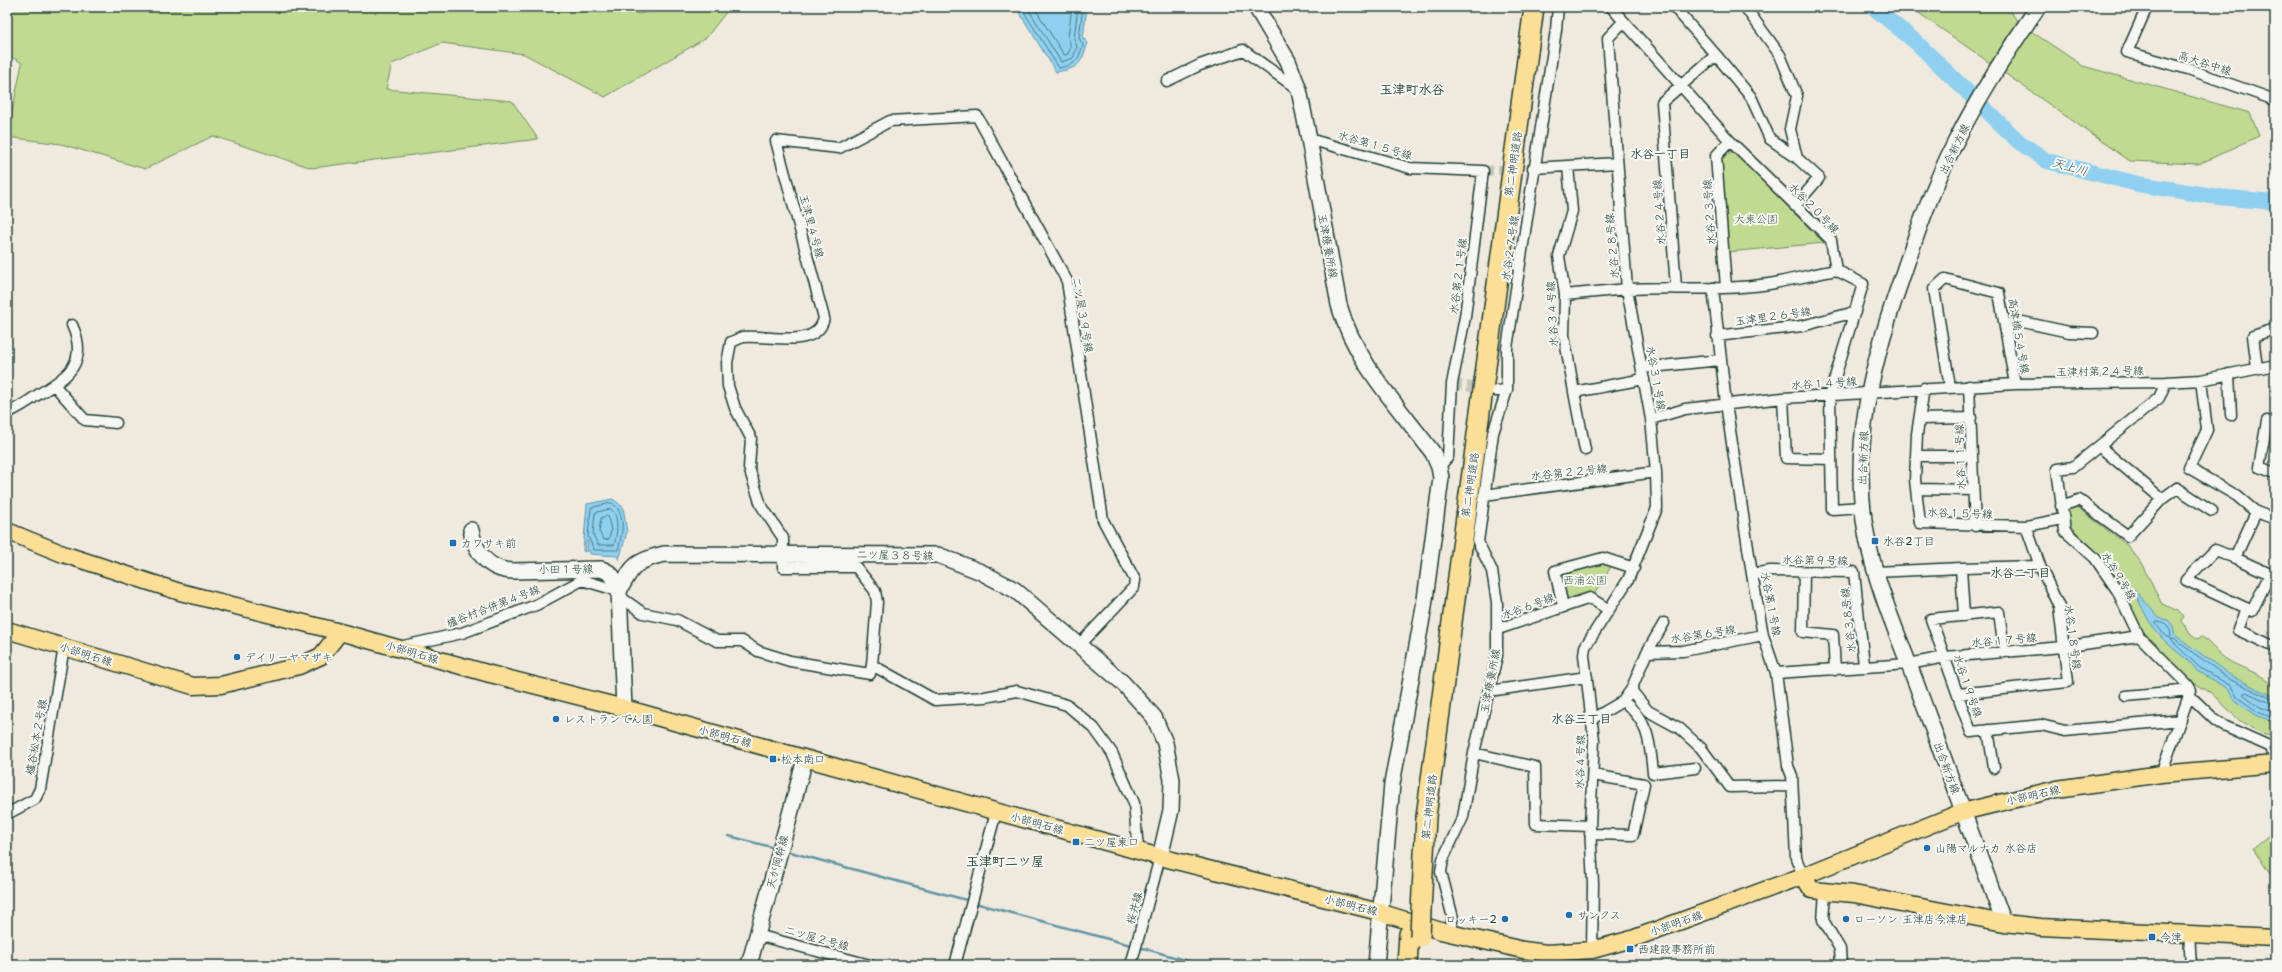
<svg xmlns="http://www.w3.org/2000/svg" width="2282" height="972" font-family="'Shantell Sans','Klee One',sans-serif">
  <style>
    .green { fill: #c0da91; stroke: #708c62 }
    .water { fill: #8fd0f1; stroke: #6295a5 }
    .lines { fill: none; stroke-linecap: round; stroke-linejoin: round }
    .shore { stroke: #4c7880; stroke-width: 1 }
    .stream { stroke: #6295a5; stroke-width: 2.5 }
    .river { stroke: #8fd0f1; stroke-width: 16 }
    .street-tunnel { stroke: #c6c7bc; stroke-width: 10; stroke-dasharray: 10 5; stroke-linecap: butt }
    .street-casing { stroke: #1f3d34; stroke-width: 13 }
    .secondary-casing { stroke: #1f3d34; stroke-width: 18 }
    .primary-casing { stroke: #1f3d34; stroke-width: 19 }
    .highway-casing { stroke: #1f3d34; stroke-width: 22 }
    .street { stroke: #f6f6f2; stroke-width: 10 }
    .secondary { stroke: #f6f6f2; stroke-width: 15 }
    .primary { stroke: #fbdf96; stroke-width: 16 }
    .highway { stroke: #fbdf96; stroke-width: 19 }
    .highway-bridge-casing { stroke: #1f3d34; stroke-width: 22; stroke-linecap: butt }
    .highway-bridge { stroke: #fbdf96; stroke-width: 19 }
    .poi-dot { fill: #1f6fb2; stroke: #f6f6f2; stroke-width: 1.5 }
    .labels { text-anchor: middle; stroke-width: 4; stroke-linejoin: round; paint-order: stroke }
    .street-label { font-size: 11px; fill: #1f3d34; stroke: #f6f6f2 }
    .park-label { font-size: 11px; fill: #3f5c47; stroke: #f6f6f2 }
    .poi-label { font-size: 11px; fill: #1f3d34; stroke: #f6f6f2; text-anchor: start }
    .neighbourhood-label { font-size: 12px; font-weight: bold; fill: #1f3d34; stroke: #f6f6f2 }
    .water-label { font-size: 12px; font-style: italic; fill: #355a5a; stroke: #f6f6f2 }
    .quarter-label { font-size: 13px; font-weight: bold; fill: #1f3d34; stroke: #f6f6f2 }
  </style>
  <rect width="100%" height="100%" fill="#f0eade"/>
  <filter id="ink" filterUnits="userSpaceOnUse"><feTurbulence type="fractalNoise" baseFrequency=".025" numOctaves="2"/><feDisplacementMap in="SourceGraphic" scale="8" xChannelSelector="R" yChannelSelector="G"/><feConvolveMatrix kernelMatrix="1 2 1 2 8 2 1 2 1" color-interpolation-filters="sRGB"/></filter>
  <g filter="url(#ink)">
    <path class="green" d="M 7,7 L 621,7 L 639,14 L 670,7 L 730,7 L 706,38 L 605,97 L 524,54 L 442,43 L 392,64 L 386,89 L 512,101 L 538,139 L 312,168 L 213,136 L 145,169 L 61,144 L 7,137 L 22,63 L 7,54 Z
      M 1910,7 L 2007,7 L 2019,23 L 2083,66 L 2250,113 L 2259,136 L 2199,164 L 2130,161 Z
      M 1732,151 L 1824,243 L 1728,252 L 1721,159 Z
      M 2077,507 L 2127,545 L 2140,561 L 2162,604 L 2178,611 L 2184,617 L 2182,621 L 2191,634 L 2198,639 L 2201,636 C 2212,644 2217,654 2229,661 C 2245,670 2262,673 2275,687 L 2275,736 L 2261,733 L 2240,721 L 2211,693 L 2191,681 L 2147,638 L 2133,613 L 2118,579 L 2102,557 L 2070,526 L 2067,510 Z
      M 1601,563 L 1612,565 L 1594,595 L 1590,593 L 1566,599 L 1560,577 L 1561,573 Z
      M 2275,830 L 2275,882 L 2253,848 Z"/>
    <path class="water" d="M 1016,7 L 1087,7 L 1083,38 L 1088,43 C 1080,65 1080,68 1056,72 Z
      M 613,499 L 623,507 L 627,532 L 619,560 L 617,556 L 590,554 L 590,551 L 587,551 L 588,541 L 586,541 L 585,552 L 583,551 L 587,504 Z
      M 2133,588 L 2159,618 L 2168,620 L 2173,626 L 2175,635 L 2233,677 L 2275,697 L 2275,723 L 2256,715 L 2234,700 L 2228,689 L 2197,671 C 2189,659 2173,650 2163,639 C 2149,625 2141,606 2133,588 Z"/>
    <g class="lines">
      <path class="shore" d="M 1021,7 L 1059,68 C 1077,64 1077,62 1083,45 L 1079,38 L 1083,7
        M 1027,7 L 1061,62 L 1073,58 L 1077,47 L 1074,38 L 1078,7
        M 1034,7 L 1064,55 L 1068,54 L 1071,47 L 1068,37 L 1072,7
        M 612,503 C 627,514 622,535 618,550 L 594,550 L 588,536 L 591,508 Z
        M 611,509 C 620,517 617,535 614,545 L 598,545 L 593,534 L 595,513 Z
        M 608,516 L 611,531 L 609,539 L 604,540 L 599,532 L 601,518 Z
        M 2157,622 C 2168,623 2171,629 2171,639 L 2165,636 L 2156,624 Z
        M 2275,700 L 2231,680 L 2174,639 L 2171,640 L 2200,668 L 2231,686 L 2237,697 L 2258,712 L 2275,719
        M 2275,705 L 2246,692 L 2243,694 L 2260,707 L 2275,713"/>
      <path class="stream" d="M 729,836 L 775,848
        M 786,851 L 970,901
        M 975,903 L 1134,946
        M 1139,947 L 1202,965"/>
      <path class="river" d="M 1873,7 L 1917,43 L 2018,141 L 2047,161 L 2138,184 L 2218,197 L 2275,202"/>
      <path class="street-tunnel" d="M 1483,171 L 1533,168
        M 1452,384 L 1486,389"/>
      <defs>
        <path id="street" d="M 1611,7 L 1730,141 L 1831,240 L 1836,270 L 1863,284 L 1830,394 L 1832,509 L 1863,507
          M 1674,7 L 1716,55 L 1662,102 L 1676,287
          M 1745,7 L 1780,55 L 1797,96 L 1790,129 L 1797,158
          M 2147,7 L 2127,52 L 2188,69 L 2275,100
          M 1623,22 L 1608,38 L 1627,289 C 1674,287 1722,291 1769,284 C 1791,280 1814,274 1836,270
          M 1716,55 L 1751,97 L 1770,139 L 1797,158 L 1819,178 L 1795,206
          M 1167,81 L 1200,65 L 1243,50 L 1299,90
          M 1309,139 L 1410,168 L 1483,171 L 1465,317 L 1452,384 L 1448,457 L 1439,467
          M 1568,166 L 1572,211 L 1559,256 L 1565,295 L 1564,335 L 1574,392 L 1644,379
          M 1533,168 L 1617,163
          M 1726,287 L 1716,156 L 1730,141
          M 1713,288 L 1726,404 L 1752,574 L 1763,635 L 1776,673 L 1788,766 L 1792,776 L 1796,858 L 1803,876
          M 1565,295 L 1627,289 L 1651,419 L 1656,472 L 1657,508 L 1628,580 L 1585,647 L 1584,655 L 1594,740 L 1590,826 L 1593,884 L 1592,950
          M 2005,325 L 2023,322 L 2069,332 L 2093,333
          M 1717,336 L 1802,326 L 1855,312
          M 1642,368 L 1720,360
          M 2257,368 L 2253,336 L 2275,329
          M 2229,374 L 2231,415
          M 2201,380 L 2207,430 L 2189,468 L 2237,496 L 2256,512 L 2275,519
          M 54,385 L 85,420 L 116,423
          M 1969,386 L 1975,526
          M 1950,387 L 1934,289 L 1945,279 L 1999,293 L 2015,384
          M 1924,388 L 1917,434 L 1915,480 L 1920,523 L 2026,526 L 2063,519
          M 1496,391 L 1507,390
          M 1574,392 L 1585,450
          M 1783,398 L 1786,458 L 1831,459
          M 7,413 C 19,408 29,401 39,394 C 68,377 89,362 72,325
          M 1651,419 L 1685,409 L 1783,398 L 2015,384 L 2166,382 L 2201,380 L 2275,365
          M 1920,419 L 1971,418
          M 2267,421 L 2259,467 L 2275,473
          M 1916,456 L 1972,456
          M 1916,489 L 1973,490
          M 1484,495 L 1656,472
          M 2162,499 L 2177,488 L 2212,511
          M 2061,506 L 2079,500 L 2128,536 L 2162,499 L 2099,446
          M 2026,526 L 2040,566
          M 2235,558 L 2215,550 L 2186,580 L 2252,611 L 2270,574 L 2235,558 L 2256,512
          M 1804,572 L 1803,632 L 1833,635 L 1835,670
          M 1875,572 L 1961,568
          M 1752,574 L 1770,571 L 1854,572 L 1864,665
          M 619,596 L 643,613 L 677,620 L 717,641 L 742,641 L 758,651 L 790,661 L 870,674 L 872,665
          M 1563,606 L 1555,571 L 1603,558 L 1634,568
          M 2246,608 L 2238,630 L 2275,647
          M 1498,629 L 1590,598 L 1609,610
          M 1079,645 L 1134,587 L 1135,580 L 1103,520 L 1067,281 L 977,116 L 890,121 L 839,148 L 776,141 L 824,318 C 817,351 768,334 743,337 C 739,338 735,341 731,342 L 727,363 L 728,386 L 735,408 L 751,438 L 749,468 L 761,505 L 783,538 L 783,567 L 856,567 L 875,591 L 877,602 L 872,665 L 935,700 L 985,697 L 1017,691 L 1067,705 L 1094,728 L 1112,753 L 1134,803 L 1138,850
          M 399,647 L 462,633 L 536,605 L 582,580 L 619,591
          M 2004,651 L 1999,612 L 1931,619 L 1971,732 L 2041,725 L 2065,731 L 2181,720
          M 1647,652 L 1683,651 L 1763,635
          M 1776,673 L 1909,664 L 1945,657 L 2063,647 L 2139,636
          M 1631,690 L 1648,711 L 1679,728 L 1701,748 L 1730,787 L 1792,786
          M 1489,691 L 1587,677
          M 1958,694 L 2068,682 L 2059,607 L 2040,566 L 1961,568 L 1964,616
          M 2189,695 L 2215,720 L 2224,726 L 2271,747 L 2275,762
          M 2126,696 L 2191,690
          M 1623,701 C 1649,721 1650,743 1653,773 L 1695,768
          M 1592,719 L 1623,701 L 1631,690 L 1647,652 L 1664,623
          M 1988,730 L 1994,768
          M 1474,753 L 1535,767 L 1536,824 L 1590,826
          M 2161,774 L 2191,690 L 2188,685 L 2139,636 L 2117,590 L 2095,558 L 2065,531 L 2057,469 L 2073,467 L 2159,398 L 2166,382
          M 7,814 L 35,799 L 40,789 L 64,647
          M 1590,834 L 1633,835 L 1644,784 L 1593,775
          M 1825,893 L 1823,920 L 1840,949 L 1841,965
          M 1449,932 L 1453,918 L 1441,872 L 1443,859 L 1463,817 L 1474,753 L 1497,656 L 1497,602 L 1492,571 L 1478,542 L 1493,433 L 1507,390 L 1507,348 L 1556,30 L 1558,7
          M 2189,934 L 2191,965
          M 757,935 L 870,965
          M 1555,953 L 1556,965
          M 955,965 L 996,812
          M 1131,965 L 1160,857"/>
        <path id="secondary" d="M 1256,7 L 1288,61 L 1299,90 L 1309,139 L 1339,305 C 1355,362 1398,406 1433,453 L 1439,467 L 1441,478 L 1424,607 L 1392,784 L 1376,965
          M 471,530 C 475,552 488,570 513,571 L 601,569 C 612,572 616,580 619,591 L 624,708
          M 619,591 C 633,565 635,561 664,554 L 938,555 L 981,572 L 1015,590 L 1123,683 L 1154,717 L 1165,743 L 1172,780 L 1171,810 L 1160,857
          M 2004,923 C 1974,843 1945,763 1916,683 C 1898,635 1877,588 1867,538 C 1850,451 1871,366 1900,283 C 1916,235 1933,186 1956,141 C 1980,94 2008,50 2038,7
          M 749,965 L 805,759"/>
        <path id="primary" d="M 7,531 L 63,554 L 180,592 L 340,632 L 490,674 L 624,708 L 1160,857 L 1379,912 L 1441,931 L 1523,950 L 1547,953 L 1592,950 L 1632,939 L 1803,876 L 1962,812 L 2057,789 L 2161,774 L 2275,764
          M 7,630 L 193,686 L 221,685 L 299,666 L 321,656 L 340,632
          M 1803,876 L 1812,890 L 1854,894 L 2004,923 L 2041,927 L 2275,938"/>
        <path id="highway" d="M 1421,910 L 1426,817 L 1534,7
          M 1407,965 L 1409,934"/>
      </defs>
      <use href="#street" class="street-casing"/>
      <use href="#secondary" class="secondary-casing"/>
      <use href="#primary" class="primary-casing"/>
      <use href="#highway" class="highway-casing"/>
      <use href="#street" class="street"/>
      <use href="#secondary" class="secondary"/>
      <use href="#primary" class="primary"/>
      <use href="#highway" class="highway"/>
      <defs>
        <path id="highway-bridge" d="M 1420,937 L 1421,910"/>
      </defs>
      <use href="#highway-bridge" class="highway-bridge-casing"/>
      <use href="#highway-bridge" class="highway-bridge"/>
    </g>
  </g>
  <g class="poi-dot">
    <rect x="1871" y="537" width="8" height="8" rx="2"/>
    <rect x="449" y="539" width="8" height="8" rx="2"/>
    <circle cx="237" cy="657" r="4"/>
    <circle cx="556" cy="719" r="4"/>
    <rect x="769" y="755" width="8" height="8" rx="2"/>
    <rect x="1072" y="838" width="8" height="8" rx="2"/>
    <circle cx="1927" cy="848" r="4"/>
    <circle cx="1569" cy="915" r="4"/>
    <circle cx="1505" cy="919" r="4"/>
    <circle cx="1846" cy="919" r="4"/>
    <rect x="2148" y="933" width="8" height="8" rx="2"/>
    <rect x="1626" y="945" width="8" height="8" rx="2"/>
  </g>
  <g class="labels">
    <g class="street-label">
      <text transform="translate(2205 63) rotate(18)" y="4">高大谷中線</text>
      <text transform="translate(1375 145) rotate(16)" y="4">水谷第１５号線</text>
      <text transform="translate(1954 149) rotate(-64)" y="4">出合新方線</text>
      <text transform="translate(1513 164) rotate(-82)" y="4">第二神明道路</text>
      <text transform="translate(1814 208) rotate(45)" y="4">水谷２０号線</text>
      <text transform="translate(1659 212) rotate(-94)" y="4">水谷２４号線</text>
      <text transform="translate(1709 212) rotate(-94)" y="4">水谷２３号線</text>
      <text transform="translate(812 226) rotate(75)" y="4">玉津里４号線</text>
      <text transform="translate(1328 246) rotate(80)" y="4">玉津療養所線</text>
      <text transform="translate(1612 246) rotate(-95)" y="4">水谷２８号線</text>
      <text transform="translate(1510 248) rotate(-82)" y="4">水谷２７号線</text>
      <text transform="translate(1458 276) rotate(-83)" y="4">水谷第２１号線</text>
      <text transform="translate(1552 314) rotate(-93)" y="4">水谷３４号線</text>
      <text transform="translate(1083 315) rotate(80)" y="4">二ツ屋３９号線</text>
      <text transform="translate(1773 316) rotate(-8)" y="4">玉津里２６号線</text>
      <text transform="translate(2019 336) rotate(80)" y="4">高津橋５４号線</text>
      <text transform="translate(2100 371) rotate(-1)" y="4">玉津村第２４号線</text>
      <text transform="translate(1656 378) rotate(80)" y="4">水谷３１号線</text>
      <text transform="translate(1824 383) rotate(-4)" y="4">水谷１４号線</text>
      <text transform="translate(1960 457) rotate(-92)" y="4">水谷１１号線</text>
      <text transform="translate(1863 458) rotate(-88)" y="4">出合新方線</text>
      <text transform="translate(1569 472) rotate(-6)" y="4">水谷第２２号線</text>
      <text transform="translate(1470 485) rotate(-82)" y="4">第二神明道路</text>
      <text transform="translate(1960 513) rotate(2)" y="4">水谷１５号線</text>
      <text transform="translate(895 555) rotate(1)" y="4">二ツ屋３８号線</text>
      <text transform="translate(1815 560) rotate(1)" y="4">水谷第９号線</text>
      <text transform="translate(566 569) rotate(-1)" y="4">小田１号線</text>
      <text transform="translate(2119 576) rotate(58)" y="4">水谷９号線</text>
      <text transform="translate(1771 604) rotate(79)" y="4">水谷第１号線</text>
      <text transform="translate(493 606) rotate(-21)" y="4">櫨谷村合併第４号線</text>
      <text transform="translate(1528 606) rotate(-20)" y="4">水谷６号線</text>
      <text transform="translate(1848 620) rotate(-96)" y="4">水谷３８号線</text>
      <text transform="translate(1703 634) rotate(-9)" y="4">水谷第６号線</text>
      <text transform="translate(2073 637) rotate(82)" y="4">水谷１８号線</text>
      <text transform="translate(2004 640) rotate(-5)" y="4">水谷１７号線</text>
      <text transform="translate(412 652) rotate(16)" y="4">小部明石線</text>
      <text transform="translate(86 654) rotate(17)" y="4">小部明石線</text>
      <text transform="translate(1490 681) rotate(-79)" y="4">玉津療養所線</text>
      <text transform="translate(1968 686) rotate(71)" y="4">水谷１９号線</text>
      <text transform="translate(725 736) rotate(15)" y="4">小部明石線</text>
      <text transform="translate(36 737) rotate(-80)" y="4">櫨谷松本２号線</text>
      <text transform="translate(1580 762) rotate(-89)" y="4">水谷４号線</text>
      <text transform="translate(1947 768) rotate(70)" y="4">出合新方線</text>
      <text transform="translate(2033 795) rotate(-13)" y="4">小部明石線</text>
      <text transform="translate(1429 807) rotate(-84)" y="4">第二神明道路</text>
      <text transform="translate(1037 823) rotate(15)" y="4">小部明石線</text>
      <text transform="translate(777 862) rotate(-75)" y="4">天が岡幹線</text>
      <text transform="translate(1351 905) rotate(14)" y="4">小部明石線</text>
      <text transform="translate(1134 908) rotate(-75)" y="4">桜井線</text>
      <text transform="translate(1676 923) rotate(-19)" y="4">小部明石線</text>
      <text transform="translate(817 938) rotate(15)" y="4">二ツ屋２号線</text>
    </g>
    <g class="park-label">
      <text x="1756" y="223">大東公園</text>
      <text x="1585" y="584">西浦公園</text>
    </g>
    <g class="poi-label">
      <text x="1883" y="545">水谷2丁目</text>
      <text x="461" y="547">カワサキ前</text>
      <text x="245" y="661">デイリーヤマザキ</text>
      <text x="564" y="723">レストランでん園</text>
      <text x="781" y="763">松本南口</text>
      <text x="1084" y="846">二ツ屋東口</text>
      <text x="1935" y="852">山陽マルナカ 水谷店</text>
      <text x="1577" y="919">サンクス</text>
      <text x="1497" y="923" text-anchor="end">ロッキー2</text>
      <text x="1854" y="923">ローソン 玉津店今津店</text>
      <text x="2160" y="941">今津</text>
      <text x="1638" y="953">西建設事務所前</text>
    </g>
    <g class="neighbourhood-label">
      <text x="1660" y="158">水谷一丁目</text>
      <text x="2020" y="577">水谷二丁目</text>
      <text x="1581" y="723">水谷三丁目</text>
    </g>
    <g class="water-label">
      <text transform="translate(2070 167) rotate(15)" y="4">天上川</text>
    </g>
    <g class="quarter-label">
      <text x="1412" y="94">玉津町水谷</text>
      <text x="1005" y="866">玉津町二ツ屋</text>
    </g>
  </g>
  <rect width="2282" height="972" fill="none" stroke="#f6f6f2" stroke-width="24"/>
  <rect x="12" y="12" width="2258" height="948" fill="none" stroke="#1f3d34" stroke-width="1.5" filter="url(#ink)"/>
</svg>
